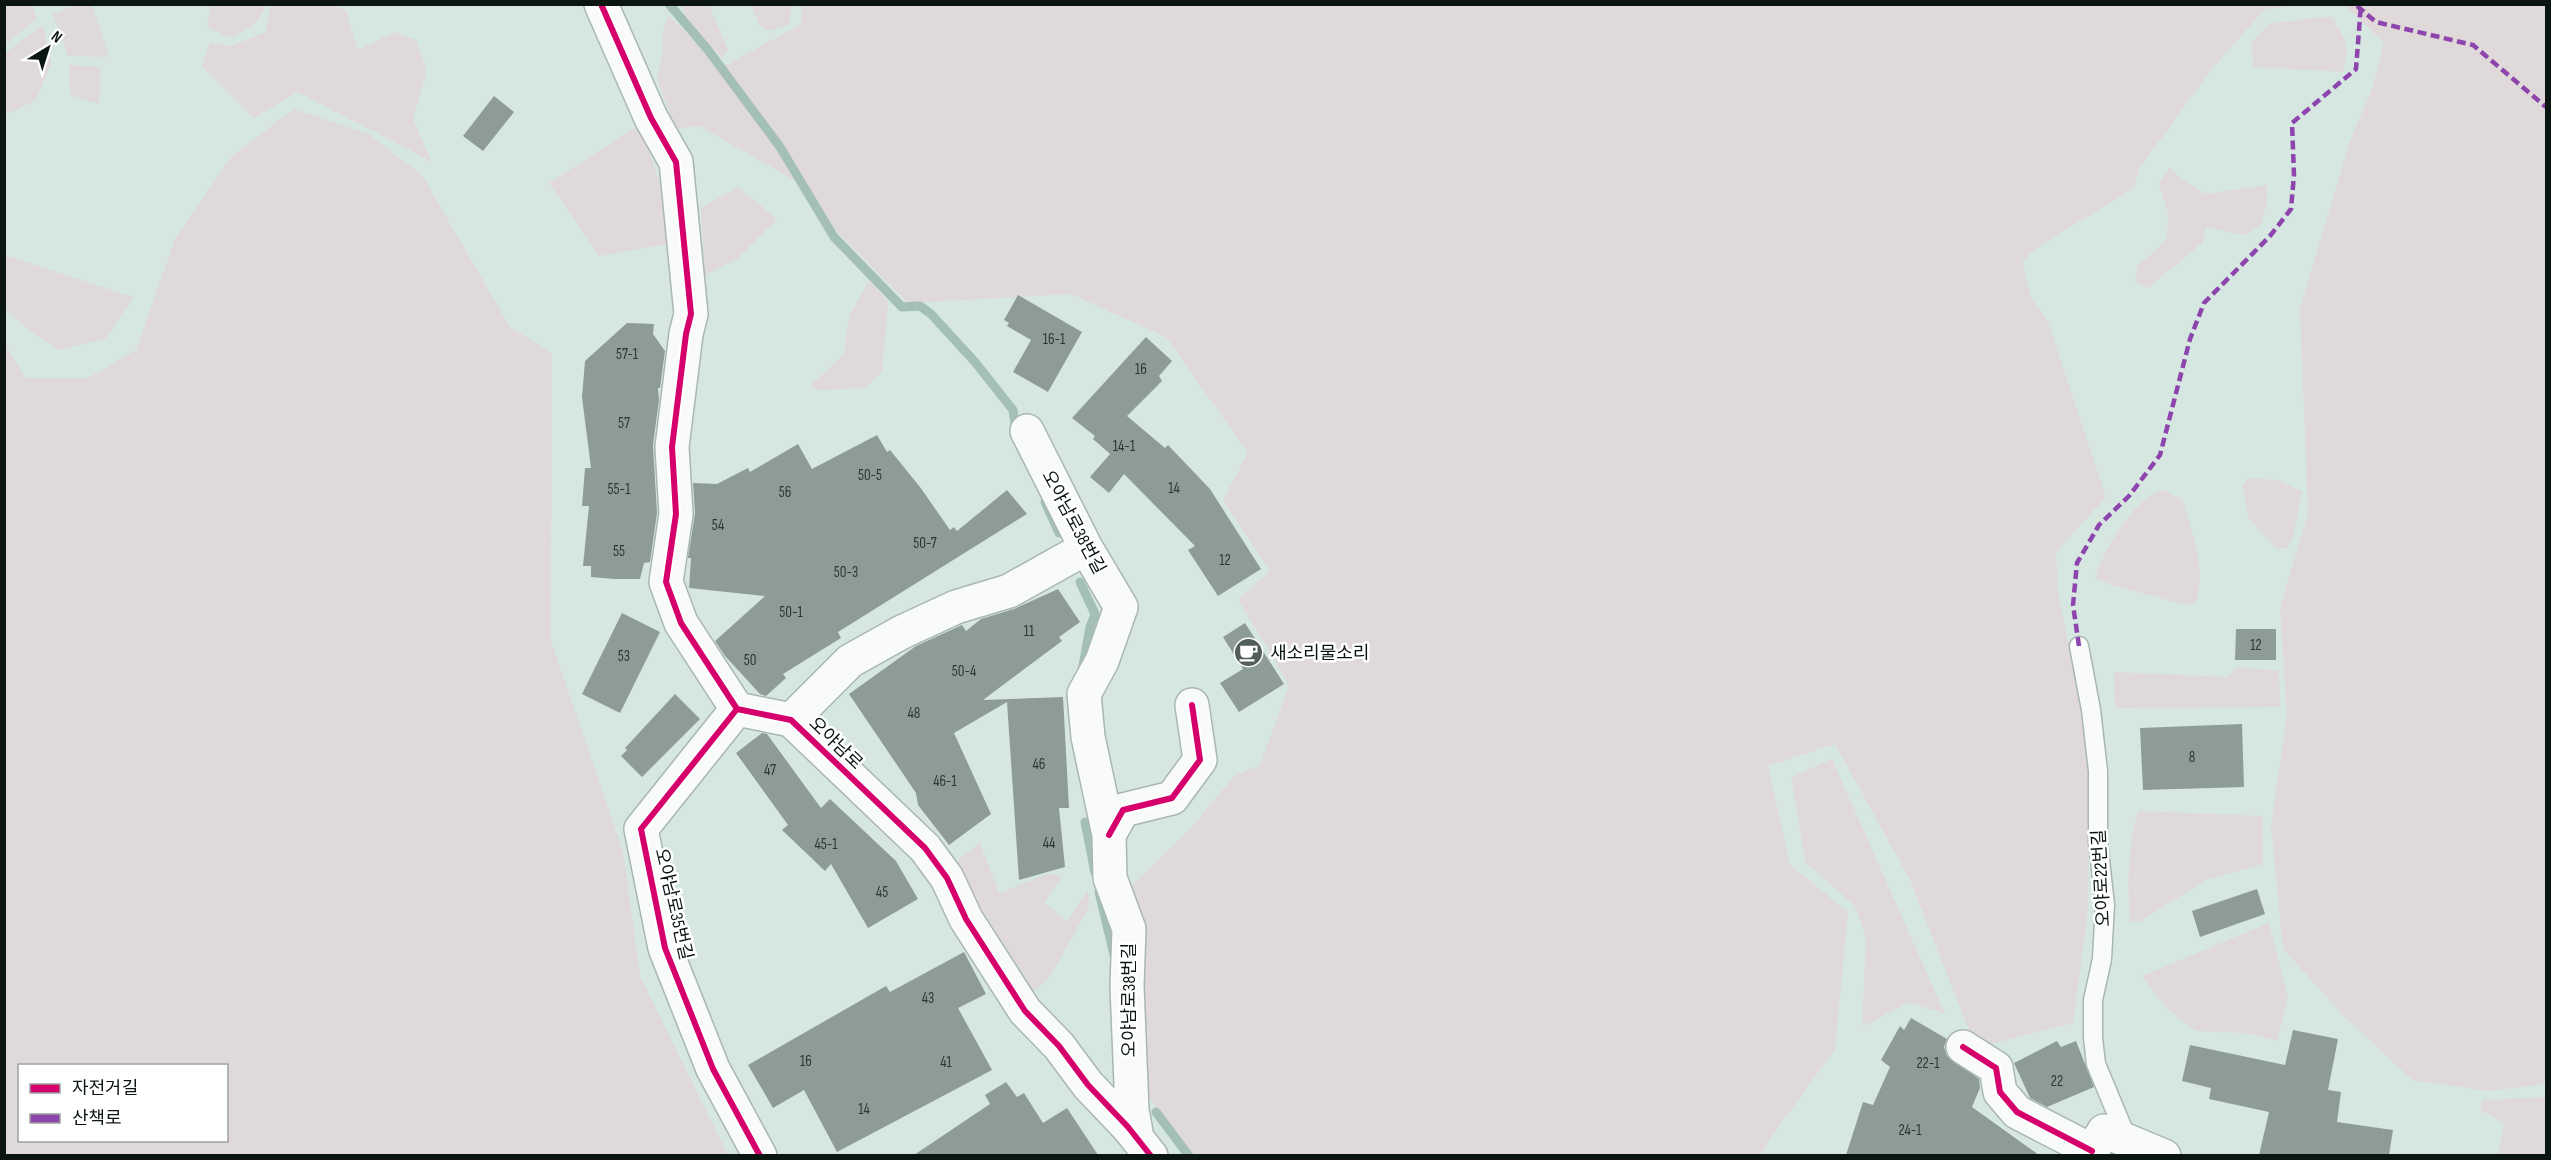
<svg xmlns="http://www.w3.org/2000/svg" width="2551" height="1160" font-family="'Sofia Sans Condensed','Noto Sans KR',sans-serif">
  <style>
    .green { fill: #e0d9da; fill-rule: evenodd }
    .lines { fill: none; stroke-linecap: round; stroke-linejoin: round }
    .stream { stroke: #a4c0b6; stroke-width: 9 }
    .building { fill: #8e9c97 }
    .lane-casing { stroke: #a9b6b2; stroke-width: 21 }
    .street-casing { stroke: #a9b6b2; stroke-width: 36 }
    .lane { stroke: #f9fbfa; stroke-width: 18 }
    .street { stroke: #f9fbfa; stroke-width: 33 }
    .quiet { stroke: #8e44ad; stroke-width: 4.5; stroke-dasharray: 9 4.5; stroke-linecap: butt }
    .cycleway-casing { stroke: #fff; stroke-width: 10 }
    .cycleway { stroke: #d6006c; stroke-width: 6 }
    .labels { text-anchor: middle; stroke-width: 5; stroke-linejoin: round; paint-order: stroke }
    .number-label { font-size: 15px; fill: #2c3733 }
    .street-label { font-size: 18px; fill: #0b1512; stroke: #fff }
    .poi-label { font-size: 18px; fill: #0b1512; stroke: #fff; text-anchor: start }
  </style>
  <rect width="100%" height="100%" fill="#d6e7e1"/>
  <path class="green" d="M 5,4 L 32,5 L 37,19 L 5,44 Z
    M 78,4 L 92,5 L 109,57 L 68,56 L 53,14 Z
    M 211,4 L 263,5 L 265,8 L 256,24 L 230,38 L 207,27 Z
    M 270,4 L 335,5 L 346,10 L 358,50 L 394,32 L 416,40 L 427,71 L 413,119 L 432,163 L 410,150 L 297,92 L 254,118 L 202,66 L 210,43 L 231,46 L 266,32 Z
    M 802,4 L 2304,5 L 2265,9 L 2210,71 L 2139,169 L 2134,188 L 2036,248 L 2022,262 L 2031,298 L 2048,322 L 2106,497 L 2056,552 L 2058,592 L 2089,753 L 2088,910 L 2073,1023 L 1976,1048 L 1910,880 L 1835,744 L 1768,766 L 1790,865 L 1848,912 L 1835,1049 L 1772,1136 L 1761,1155 L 1191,1155 L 1150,1098 L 1138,1028 L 1130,887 L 1192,827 L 1234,776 L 1260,765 L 1289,686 L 1271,653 L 1238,600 L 1270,571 L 1223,500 L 1248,453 L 1166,337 L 1071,294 L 908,303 L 834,228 L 810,189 L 699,126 L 676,129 L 657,79 L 663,48 L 663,31 L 669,16 L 721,68 L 801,24 Z
    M 682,5 L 709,5 L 728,50 L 722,58 L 686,20 Z
    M 751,5 L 792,5 L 789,24 L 768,31 L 759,24 Z
    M 2345,5 L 2546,5 L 2546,1084 L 2489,1091 L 2412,1080 L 2344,1016 L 2283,949 L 2271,825 L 2287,715 L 2280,608 L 2308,513 L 2300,308 L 2350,141 L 2372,89 L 2384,43 Z
    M 2331,16 C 2346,40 2350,45 2343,72 L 2253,67 L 2252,42 L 2269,24 Z
    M 43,25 L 51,63 L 36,100 L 7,114 L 5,131 L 5,53 Z
    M 69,65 L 101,67 L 99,104 L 70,95 Z
    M 294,109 L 368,134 L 422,175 L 510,327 L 552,353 L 551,641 L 623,851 L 640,976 L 728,1155 L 5,1155 L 5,343 L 25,378 L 88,378 L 136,350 L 175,239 L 232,156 ZM 20,1066 L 226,1066 L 226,1140 L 20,1140 Z
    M 639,125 L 668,205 L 667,244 L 599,256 L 549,183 Z
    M 2169,168 L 2186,182 L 2205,194 L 2267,185 L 2267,203 L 2261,224 L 2245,235 L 2206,227 L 2202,243 L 2148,288 L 2135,283 L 2137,265 L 2158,249 L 2167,238 L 2168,214 L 2159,183 Z
    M 738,187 L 777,219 L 737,259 L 705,275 L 701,208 Z
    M 5,255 L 133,297 L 106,338 L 59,350 L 30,331 L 5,309 Z
    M 870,280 L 888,302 L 882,371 L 865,388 L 819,390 L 810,386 L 844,354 L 849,316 Z
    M 2249,478 L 2278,480 L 2302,491 L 2293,536 L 2287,548 L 2276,548 L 2249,519 L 2242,485 Z
    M 2163,490 L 2182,499 C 2193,536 2206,564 2196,603 L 2186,605 L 2115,586 L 2095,578 C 2103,550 2134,498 2163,490 Z
    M 2236,668 L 2279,670 L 2280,707 L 2115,708 L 2114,672 L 2227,677 Z
    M 1832,759 L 1945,1014 L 1909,1002 L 1862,1027 L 1866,937 L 1855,906 L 1805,862 L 1791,777 Z
    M 2138,811 L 2263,816 L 2263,864 L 2206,880 L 2139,922 L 2130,921 C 2127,883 2128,847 2138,811 Z
    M 980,843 L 999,893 L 1048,874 L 1063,876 L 1044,902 L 1067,921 L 1088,890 L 1089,907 L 1051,975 L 1034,991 L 953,864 Z
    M 2269,923 L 2288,998 L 2277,1041 L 2247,1033 L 2196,1031 L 2167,1009 L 2142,976 Z
    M 2546,1097 L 2546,1155 L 2498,1155 L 2504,1123 L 2480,1110 L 2482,1100 Z"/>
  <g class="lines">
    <path class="stream" d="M 669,4 L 708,50 L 780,147 L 834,237 L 902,307 L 920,306 L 931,314 L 975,362 L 1013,410 L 1016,431
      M 1045,502 L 1059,533
      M 1080,582 L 1095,614 L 1090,627 L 1082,671
      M 1085,822 L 1095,873
      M 1099,892 L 1114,955
      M 1156,1112 L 1189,1156"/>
  </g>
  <path class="building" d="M 494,96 L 514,112 L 483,151 L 463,136 Z
    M 1018,295 L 1082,332 L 1048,392 L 1013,372 L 1031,340 L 1007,326 L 1009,323 L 1004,320 Z
    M 627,323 L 654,324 L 653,334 L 665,351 L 660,388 L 658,388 L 659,400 L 653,445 L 657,513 L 650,562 L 644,563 L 640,579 L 614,579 L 591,577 L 591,566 L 583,566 L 589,506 L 582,506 L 585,468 L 591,468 L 582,397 L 585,361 Z
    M 1146,337 L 1172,361 L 1159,376 L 1162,381 L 1127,416 L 1165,448 L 1168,445 L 1210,489 L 1261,569 L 1218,596 L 1188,550 L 1195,546 L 1124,474 L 1109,493 L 1090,477 L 1110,454 L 1093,439 L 1095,436 L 1072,418 Z
    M 877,435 L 887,452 L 890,450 L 920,487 L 950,530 L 954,527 L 957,531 L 1007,490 L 1027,514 L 838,632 L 841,638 L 783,674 L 786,678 L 766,696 L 760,694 L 725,656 L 715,641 L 765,596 L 689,588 L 691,558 L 688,558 L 695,513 L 693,483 L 717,484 L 748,468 L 750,472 L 798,444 L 812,469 Z
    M 1058,589 L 1080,622 L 1059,637 L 1062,641 L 983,700 L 1063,697 L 1069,808 L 1059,808 L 1065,867 L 1019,880 L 1007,702 L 954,733 L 991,814 L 949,845 L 918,805 L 916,793 L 849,694 L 916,646 L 962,625 L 966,631 L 981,619 L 1014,609 Z
    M 622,613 L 660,632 L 620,713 L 582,694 Z
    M 1245,623 L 1284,684 L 1239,712 L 1220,683 L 1243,669 L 1223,637 Z
    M 2236,629 L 2276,629 L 2276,660 L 2235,660 Z
    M 675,694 L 700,719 L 642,777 L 621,756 L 627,750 L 625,748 Z
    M 2242,724 L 2244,787 L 2143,790 L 2140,728 Z
    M 762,733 L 767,734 L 821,808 L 830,799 L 896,861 L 918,899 L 868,928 L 831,864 L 825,871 L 782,830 L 788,825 L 736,753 Z
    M 2257,889 L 2265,914 L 2200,937 L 2192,911 Z
    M 964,952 L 986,994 L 958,1008 L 992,1070 L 837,1152 L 804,1090 L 773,1108 L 748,1065 L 886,986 L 890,992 Z
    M 1911,1018 L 1947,1039 L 1944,1047 L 1947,1056 L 1979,1079 L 1980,1088 L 1972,1107 L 2039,1155 L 1846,1155 L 1863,1102 L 1873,1105 L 1890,1067 L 1881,1060 L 1900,1026 L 1904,1030 Z
    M 2293,1030 L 2338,1039 L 2328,1090 L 2341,1092 L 2337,1122 L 2393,1130 L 2389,1155 L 2259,1155 L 2269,1112 L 2209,1099 L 2211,1088 L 2182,1081 L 2190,1045 L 2285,1065 Z
    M 2057,1041 L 2061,1047 L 2076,1041 L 2094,1087 L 2047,1107 L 2030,1098 L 2014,1063 Z
    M 1006,1082 L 1017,1097 L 1024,1093 L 1043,1123 L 1067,1108 L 1098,1155 L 914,1155 L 990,1104 L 985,1095 Z"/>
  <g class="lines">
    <defs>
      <path id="lane" d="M 2079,646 L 2091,710 L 2098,771 L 2098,842 L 2105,905 L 2102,959 L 2093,1000 L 2093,1038 L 2096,1064 L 2128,1141"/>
      <path id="street" d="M 601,4 L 651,118 L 676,162 L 691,314 L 686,334 L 672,447 L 676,514 L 666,582 L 681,623 L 737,709 L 791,720 L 925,848 L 947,878 L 966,919 L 1025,1011 L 1059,1046 L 1088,1085 L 1128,1127 L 1151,1156
        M 1027,431 L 1086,548 L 1121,607 L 1102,661 L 1084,694 L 1088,737 L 1109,835 L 1110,878 L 1129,929 L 1127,986 L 1132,1110 L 1137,1138
        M 737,709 L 641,829 L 665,948 L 713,1069 L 760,1156
        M 791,720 L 850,661 L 902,632 L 956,607 L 1009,591 L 1086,548
        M 1109,835 L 1123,810 L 1172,798 L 1200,760 L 1192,705
        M 1963,1047 L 1996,1068 L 2000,1092 L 2017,1112 L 2092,1151
        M 2089,1156 L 2104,1131 L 2164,1156"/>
    </defs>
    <use href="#lane" class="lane-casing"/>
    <use href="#street" class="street-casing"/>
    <use href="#lane" class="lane"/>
    <use href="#street" class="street"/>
    <path class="quiet" d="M 2357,6 L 2376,22 L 2473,45 L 2546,107
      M 2079,646 L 2073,605 L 2077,563 L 2099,525 L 2129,496 L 2160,455 L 2190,339 L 2204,303 L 2270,236 L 2291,209 L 2294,175 L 2292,123 L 2356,69 L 2361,4"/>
    <defs>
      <path id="cycleway" d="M 601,4 L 651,118 L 676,162 L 691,314 L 686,334 L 672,447 L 676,514 L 666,582 L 681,623 L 737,709 L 791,720 L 925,848 L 947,878 L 966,919 L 1025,1011 L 1059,1046 L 1088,1085 L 1128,1127 L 1151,1156
        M 737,709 L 641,829 L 665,948 L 713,1069 L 760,1156
        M 1109,835 L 1123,810 L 1172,798 L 1200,760 L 1192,705
        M 1963,1047 L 1996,1068 L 2000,1092 L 2017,1112 L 2092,1151"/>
    </defs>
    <use href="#cycleway" class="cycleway-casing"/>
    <use href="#cycleway" class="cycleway"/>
  </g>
  <defs>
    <symbol id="cafe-disc" viewBox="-11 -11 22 22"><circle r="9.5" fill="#525e5a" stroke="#fff"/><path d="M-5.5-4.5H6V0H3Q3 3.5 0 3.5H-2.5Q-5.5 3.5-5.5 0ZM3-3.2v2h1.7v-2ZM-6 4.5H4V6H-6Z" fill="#fff"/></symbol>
  </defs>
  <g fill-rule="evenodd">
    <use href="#cafe-disc" x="1232" y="636" width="33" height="33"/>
  </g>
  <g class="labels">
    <g class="number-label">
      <text x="1054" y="344">16-1</text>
      <text x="627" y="359">57-1</text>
      <text x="1141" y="374">16</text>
      <text x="624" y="428">57</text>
      <text x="1124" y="451">14-1</text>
      <text x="870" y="480">50-5</text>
      <text x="1174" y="493">14</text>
      <text x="619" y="494">55-1</text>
      <text x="785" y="497">56</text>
      <text x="718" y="530">54</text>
      <text x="925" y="548">50-7</text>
      <text x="619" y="556">55</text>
      <text x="1225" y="565">12</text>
      <text x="846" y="577">50-3</text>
      <text x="791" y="617">50-1</text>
      <text x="1029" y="636">11</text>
      <text x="2256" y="650">12</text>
      <text x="624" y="661">53</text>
      <text x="750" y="665">50</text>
      <text x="964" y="676">50-4</text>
      <text x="914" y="718">48</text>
      <text x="2192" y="762">8</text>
      <text x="1039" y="769">46</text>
      <text x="770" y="775">47</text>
      <text x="945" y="786">46-1</text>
      <text x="1049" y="848">44</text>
      <text x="826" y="849">45-1</text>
      <text x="882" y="897">45</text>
      <text x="928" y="1003">43</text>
      <text x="806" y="1066">16</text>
      <text x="946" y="1067">41</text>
      <text x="1928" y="1068">22-1</text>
      <text x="2057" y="1086">22</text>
      <text x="864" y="1114">14</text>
      <text x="1910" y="1135">24-1</text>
    </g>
    <g class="street-label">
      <text transform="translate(1074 522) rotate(62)" y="6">오야남로38번길</text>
      <text transform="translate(836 743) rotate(44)" y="6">오야남로</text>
      <text transform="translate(2101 878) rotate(-93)" y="6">오야로22번길</text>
      <text transform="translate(674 904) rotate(77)" y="6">오야남로35번길</text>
      <text transform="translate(1129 1000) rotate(-90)" y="6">오야남로38번길</text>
    </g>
    <g class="poi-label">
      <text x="1270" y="659">새소리물소리</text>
    </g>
  </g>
  <rect width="2551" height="1160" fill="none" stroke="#0b1512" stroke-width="12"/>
  <rect x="18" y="1064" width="210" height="78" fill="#ffffff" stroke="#9da1a0" stroke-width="1.5"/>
  <rect x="30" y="1084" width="30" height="9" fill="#d6006c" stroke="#9da1a0" stroke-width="1.5"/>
  <text x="72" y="1094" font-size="18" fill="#0b1512">자전거길</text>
  <rect x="30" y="1114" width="30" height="9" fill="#8e44ad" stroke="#9da1a0" stroke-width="1.5"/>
  <text x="72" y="1124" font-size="18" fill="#0b1512">산책로</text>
  <g transform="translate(48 48) rotate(38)" stroke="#ffffff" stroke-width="4.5" paint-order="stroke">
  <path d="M0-4.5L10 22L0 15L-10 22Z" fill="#0b1512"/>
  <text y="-9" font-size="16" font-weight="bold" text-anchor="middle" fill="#0b1512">N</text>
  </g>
</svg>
